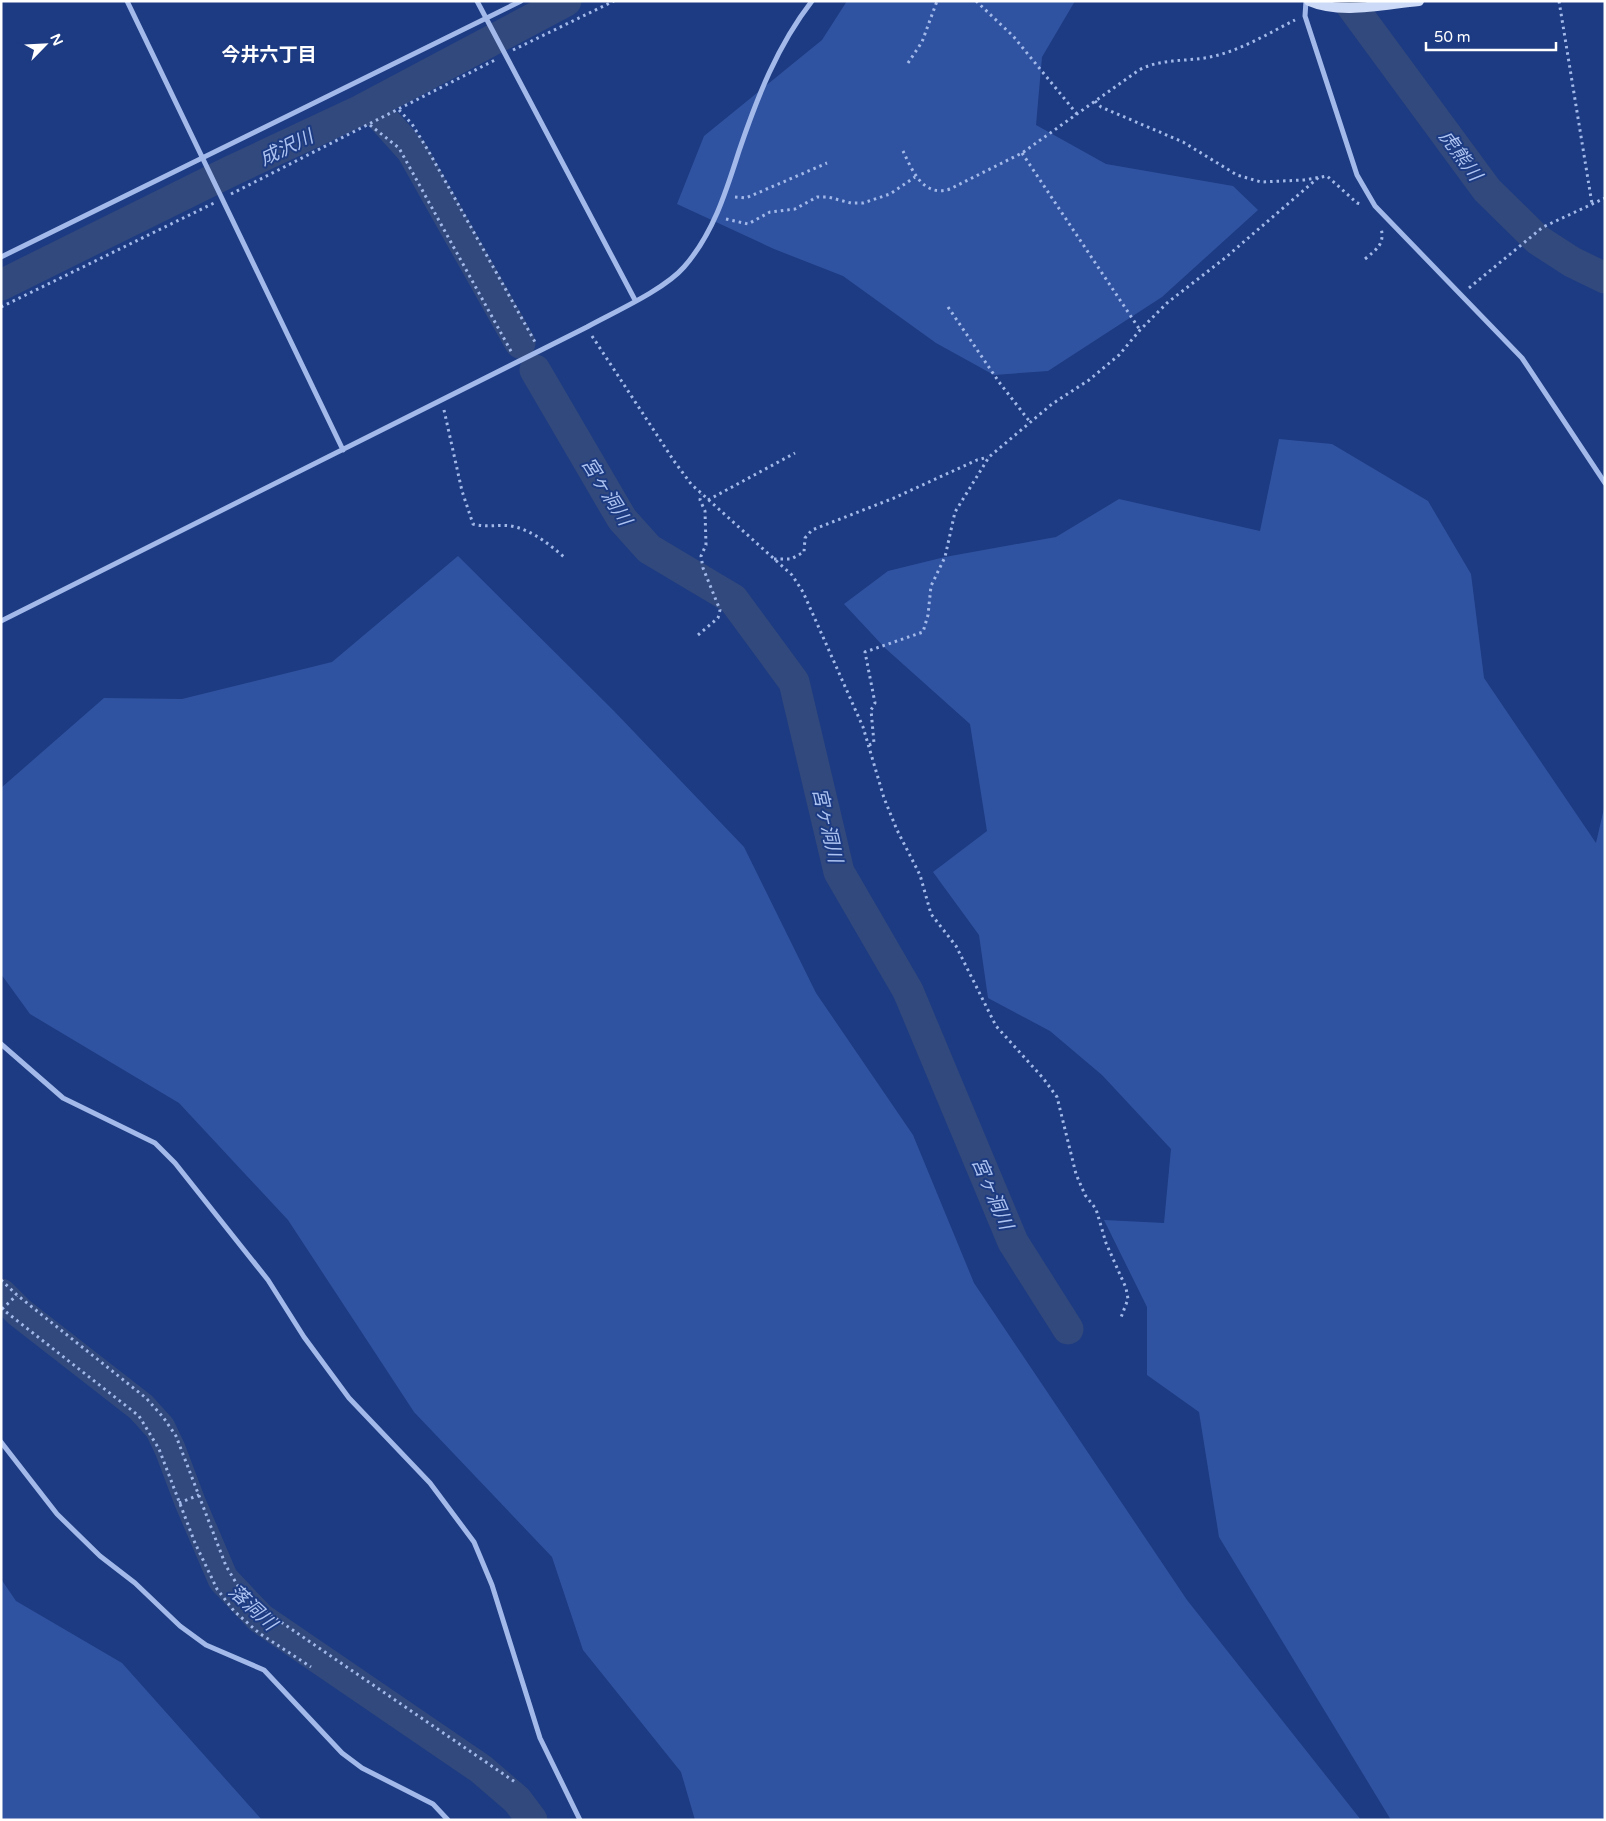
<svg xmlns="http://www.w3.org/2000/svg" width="1606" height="1821" font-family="'Varela Round','Noto Sans JP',sans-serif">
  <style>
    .green { fill: #3053a1 }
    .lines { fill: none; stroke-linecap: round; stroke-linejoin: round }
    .river { stroke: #32497d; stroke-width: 31 }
    .path { stroke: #a2b9ea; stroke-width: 3; stroke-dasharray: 2.5 4; stroke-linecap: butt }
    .street { stroke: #a2b9ea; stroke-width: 5 }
    .secondary { stroke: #cddaf7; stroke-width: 10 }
    .labels { text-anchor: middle; stroke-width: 4; stroke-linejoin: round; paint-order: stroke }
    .neighbourhood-label { font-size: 19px; font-weight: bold; fill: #fff; stroke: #1d3b82 }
    .water-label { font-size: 19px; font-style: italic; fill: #adc3f1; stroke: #1d3b82 }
  </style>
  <rect width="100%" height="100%" fill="#1d3b82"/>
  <path class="green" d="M 847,1 L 1075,1 L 1042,57 L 1036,125 L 1106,164 L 1233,186 L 1258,210 L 1162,297 L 1048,371 L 994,375 L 936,343 L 843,276 L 774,249 L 677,204 L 704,136 L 822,40 Z
    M 1279,439 L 1332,444 L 1428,501 L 1471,574 L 1484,678 L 1596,843 L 1605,804 L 1605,1820 L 1391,1820 L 1219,1537 L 1199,1412 L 1147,1375 L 1147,1307 L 1104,1220 L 1164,1223 L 1171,1149 L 1102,1075 L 1050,1031 L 988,998 L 979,935 L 933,872 L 987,831 L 970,724 L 885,648 L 844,604 L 888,571 L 945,557 L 1056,537 L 1119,499 L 1260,531 Z
    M 458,556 L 613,710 L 744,847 L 816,993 L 913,1135 L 974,1283 L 1187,1600 L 1361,1820 L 695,1820 L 681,1772 L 583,1650 L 552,1557 L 414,1412 L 288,1220 L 179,1103 L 30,1014 L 1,974 L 1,788 L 104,698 L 182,699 L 332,662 Z
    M 1,1579 L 16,1601 L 122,1663 L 262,1820 L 1,1820 Z"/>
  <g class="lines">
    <path class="river" d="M 1348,1 L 1487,190 L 1538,240 L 1572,262 L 1605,278
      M 361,110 L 376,111 L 412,151 L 520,343
      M 1,285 L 231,171 L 361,110 L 566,1
      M 535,370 L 622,519 L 649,549 L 733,599 L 794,682 L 839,872 L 908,991 L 1013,1242 L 1068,1329
      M 1,1294 L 19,1312 L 141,1407 L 160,1428 L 170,1449 L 190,1502 L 223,1579 L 260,1618 L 481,1769 L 517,1800 L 532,1820"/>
    <path class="path" d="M 976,1 L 1013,36 L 1077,114
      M 1559,1 L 1592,204
      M 513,50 L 614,1
      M 908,63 L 922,42 L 937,1
      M 1095,101 L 1101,107 L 1183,142 L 1237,175 L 1261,182 L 1304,180 L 1327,176 L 1357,203 L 1361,204
      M 399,110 L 412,124 L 429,152 L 535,342
      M 370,125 L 399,148 L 512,353
      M 903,151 C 912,170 923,198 950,189 L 1022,153 L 1139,70 C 1162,58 1186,62 1210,57 C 1240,51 1269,33 1295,20
      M 1022,153 L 1140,330
      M 231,194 L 497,59
      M 735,197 L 746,198 L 827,163
      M 726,219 L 748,224 L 770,212 L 795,209 L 817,197 L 828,197 L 851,203 L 863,203 L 890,194 L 915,177
      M 1365,259 C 1377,249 1385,244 1381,228
      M 1469,288 L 1543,227 L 1605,198
      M 1,307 L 214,203
      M 948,307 L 999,382 L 1030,422
      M 592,336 L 674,461 L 691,484 L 792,575 L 803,592 L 863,727 L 884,798 L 897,830 L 920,875 L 931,914 L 956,946 L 996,1026 L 1043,1078 L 1057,1097 L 1076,1174 L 1085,1195 L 1096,1209 L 1106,1243 L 1126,1288 L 1128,1299 L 1120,1320
      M 444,410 L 462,491 L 473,524 C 486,528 498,524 511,526 C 532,530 549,544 564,557
      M 708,500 L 795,453
      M 774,559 L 791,559 L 804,552 L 805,538 L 812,530 L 894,498 L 977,460 L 988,457
      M 698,635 L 718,618 L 720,610 L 703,568 L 701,556 L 706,545 L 705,511 L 700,500 L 701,494
      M 869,745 L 874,743 L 871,710 L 875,703 L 865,652 L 923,632 L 928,615 L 931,586 L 945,557 L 955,512 L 989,457 L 1052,404 L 1089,380 L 1119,355 L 1140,330 L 1167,303 L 1225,258 L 1319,177
      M 1,1280 L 17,1295 L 146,1398 L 163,1417 L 176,1436 L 226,1566 L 241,1591 L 259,1607 L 515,1782
      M 1,1308 L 139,1416 L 159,1449 L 195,1543 L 217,1589 L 234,1611 L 259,1633 L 311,1667
      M 2,1309 L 17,1295
      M 179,1503 L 199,1495"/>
    <path class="street" d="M 127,1 L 343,450
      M 477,1 L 635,300
      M 1306,1 L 1305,16 L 1357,175 L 1375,206 L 1522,358 L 1605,483
      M 1,257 L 521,1
      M 1,621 L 587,327 C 614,312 664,290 684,267 C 713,234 726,192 739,151 C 757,98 777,46 812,1
      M 1,1044 L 63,1098 L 155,1143 L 175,1163 L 268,1280 L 304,1337 L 349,1398 L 430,1483 L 474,1542 L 492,1585 L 540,1738 L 580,1820
      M 1,1442 L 57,1514 L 100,1556 L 135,1583 L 180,1626 L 206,1645 L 264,1670 L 342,1753 L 362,1768 L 433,1804 L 448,1820"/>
    <path class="secondary" d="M 1309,1 C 1341,15 1385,4 1419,1"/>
  </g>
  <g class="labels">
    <g class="neighbourhood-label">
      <text x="269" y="61">今井六丁目</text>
    </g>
    <g class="water-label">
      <text transform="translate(286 147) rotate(-26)" y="7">成沢川</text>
      <text transform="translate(1461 155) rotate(54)" y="7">虎熊川</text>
      <text transform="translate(607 491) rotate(58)" y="7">宮ヶ洞川</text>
      <text transform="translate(828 825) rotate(77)" y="7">宮ヶ洞川</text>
      <text transform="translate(993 1193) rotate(67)" y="7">宮ヶ洞川</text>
      <text transform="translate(253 1607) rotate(43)" y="7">落洞川</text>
    </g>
  </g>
  <rect width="1606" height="1821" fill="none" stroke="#ffffff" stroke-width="5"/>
  <g transform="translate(45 45) rotate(66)" stroke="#1d3b82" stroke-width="4" paint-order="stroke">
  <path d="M0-4L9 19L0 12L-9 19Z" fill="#ffffff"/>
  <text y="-8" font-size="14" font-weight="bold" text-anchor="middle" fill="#ffffff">N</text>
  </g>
  <path d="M1426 42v8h130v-8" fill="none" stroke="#ffffff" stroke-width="2.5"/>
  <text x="1434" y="42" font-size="15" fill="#ffffff" stroke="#1d3b82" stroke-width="4" paint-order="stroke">50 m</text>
</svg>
